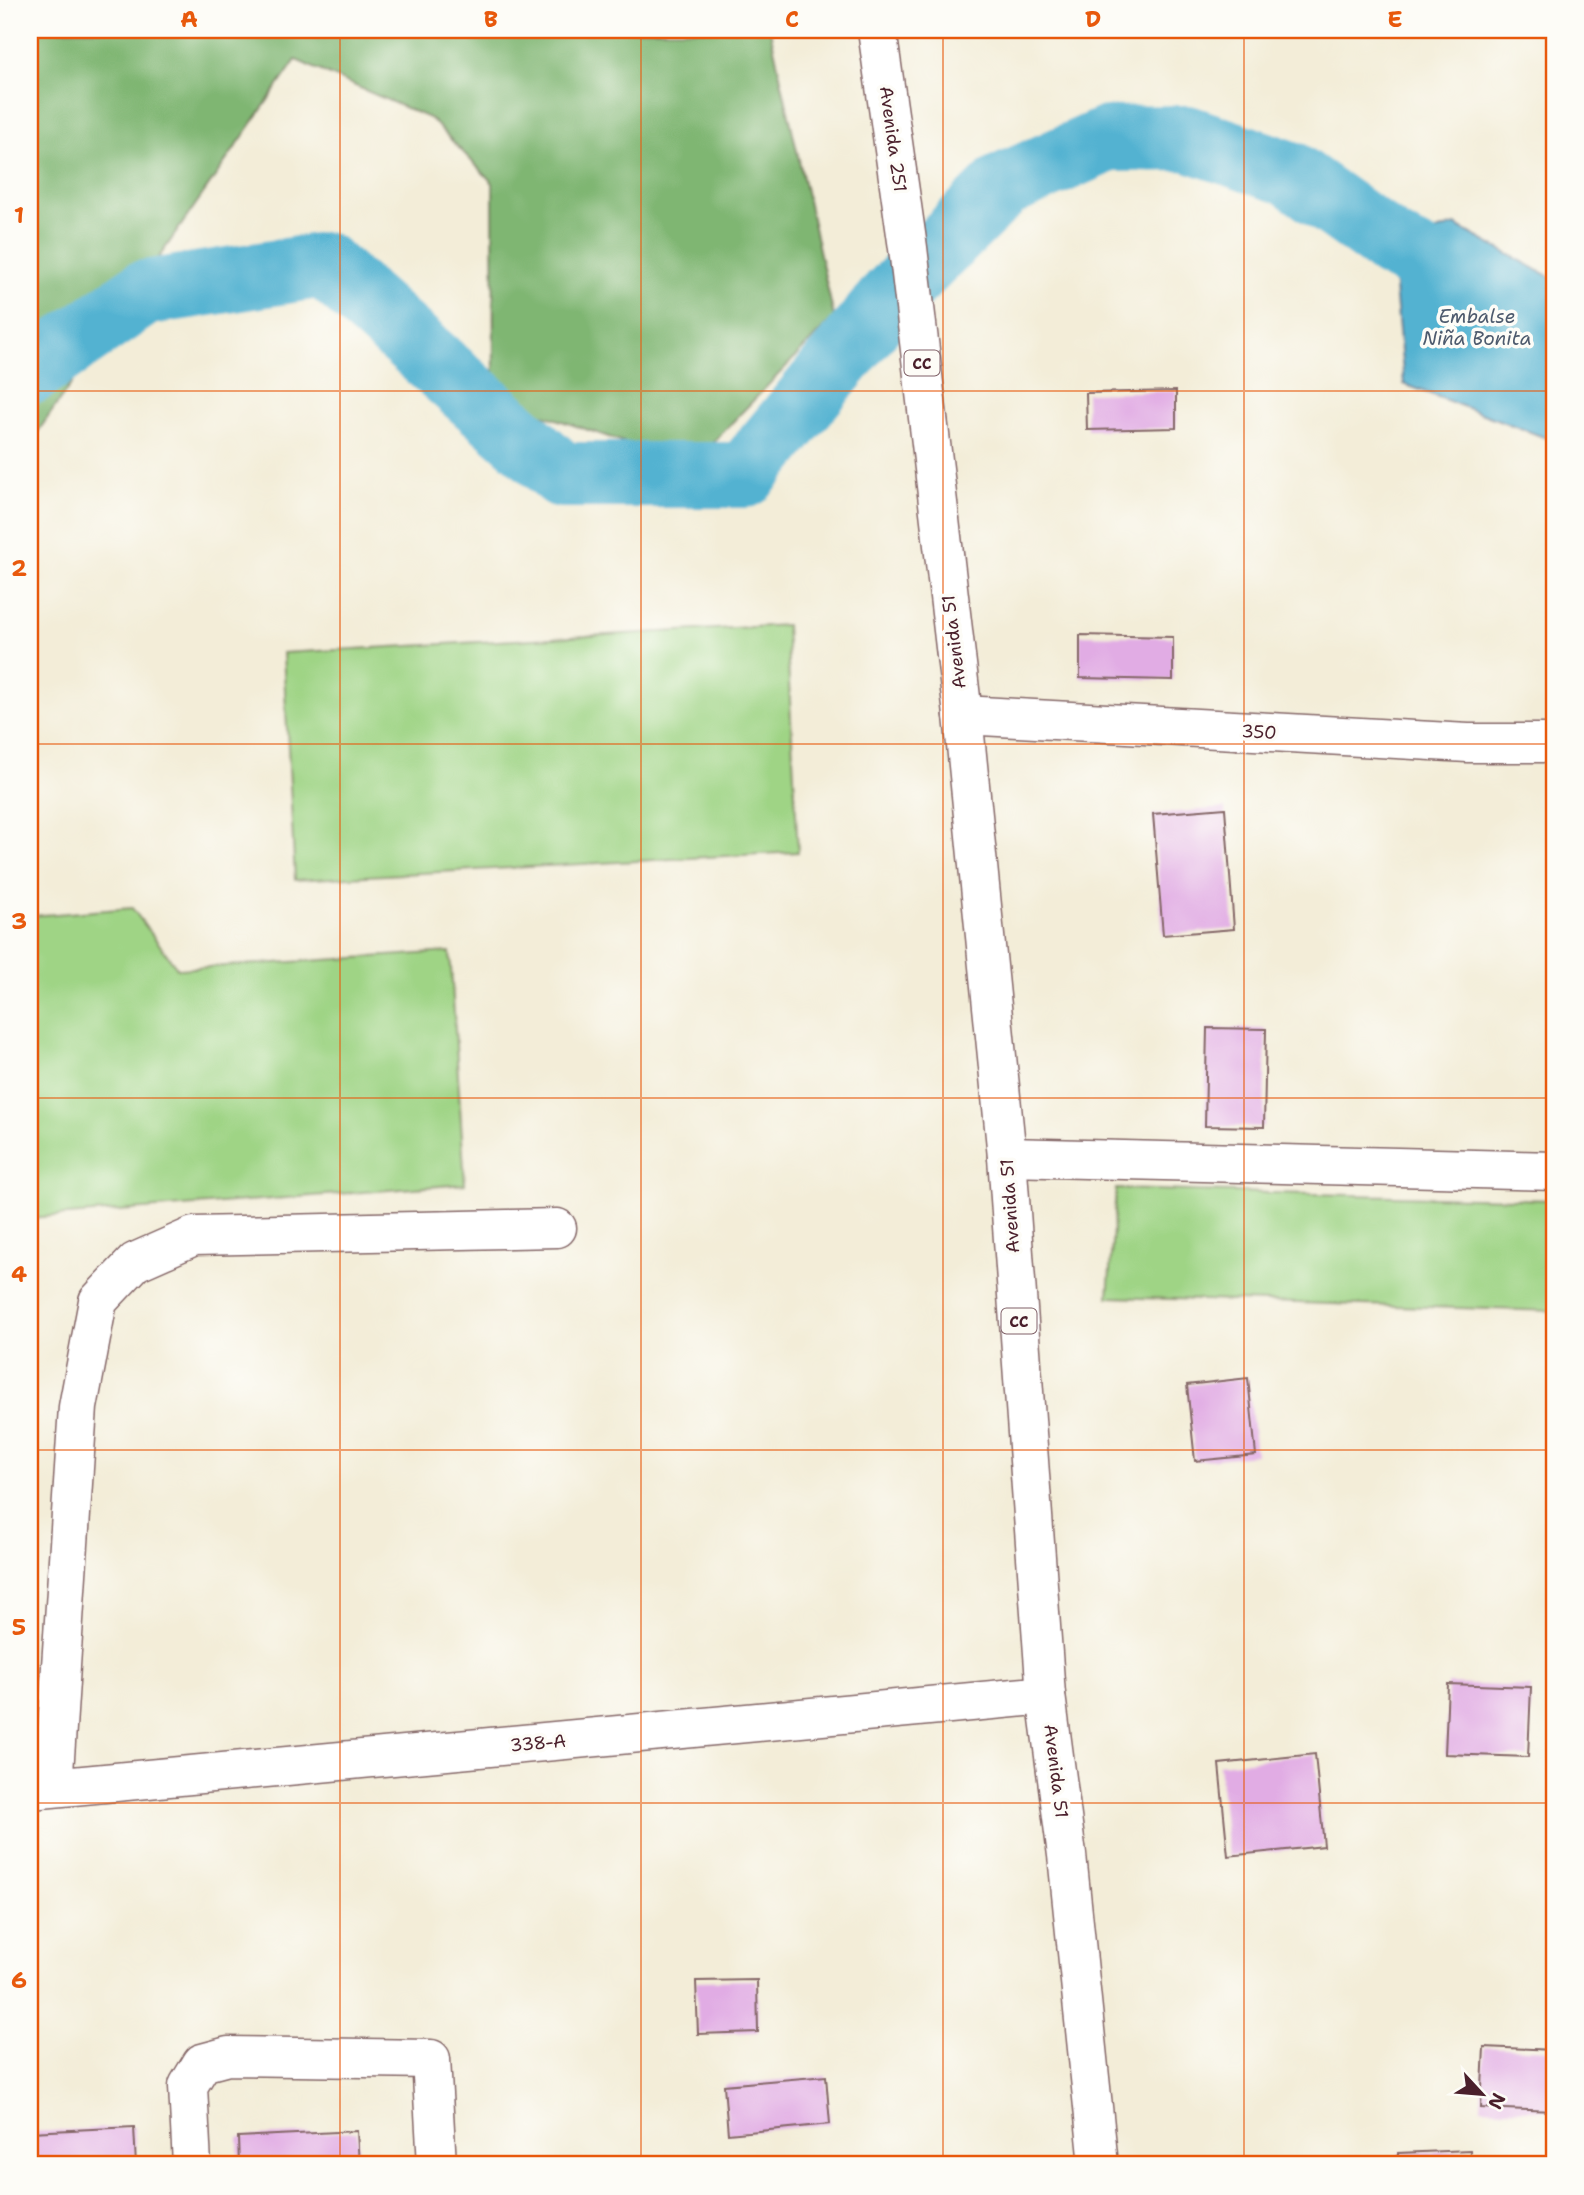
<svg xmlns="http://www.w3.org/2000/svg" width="1584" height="2195" font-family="'Shantell Sans',sans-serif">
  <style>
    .green { fill: #9fd485; stroke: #747a58; stroke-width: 2 }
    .forest { fill: #7fb672; stroke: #646a4e; stroke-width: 2 }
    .water { fill: #52b2d1; stroke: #4e687e; stroke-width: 2 }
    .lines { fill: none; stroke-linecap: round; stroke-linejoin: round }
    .stream { stroke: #52b2d1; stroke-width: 10 }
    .river { stroke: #52b2d1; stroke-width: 66 }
    .building { fill: #e1ace4 }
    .minor-casing { stroke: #856768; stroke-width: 41 }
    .major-casing { stroke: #856768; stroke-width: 41 }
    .minor { stroke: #fff; stroke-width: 38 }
    .major { stroke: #fff; stroke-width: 38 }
    .grid { fill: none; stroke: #e8590c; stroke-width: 2; stroke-opacity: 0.55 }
    .labels { text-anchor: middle; stroke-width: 7; stroke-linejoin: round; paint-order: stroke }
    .shield { fill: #fdfcf7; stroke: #806168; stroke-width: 2 }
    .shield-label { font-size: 16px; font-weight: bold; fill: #4a1f2b }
    .street-label { font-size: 18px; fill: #4a1f2b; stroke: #fdfcf7 }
    .water-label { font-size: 19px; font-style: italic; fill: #4d5a6d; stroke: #fdfcf7 }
    .neatline { fill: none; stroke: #e8590c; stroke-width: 2.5 }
    .grid-label { font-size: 23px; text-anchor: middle; font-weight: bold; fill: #e8590c }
  </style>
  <rect width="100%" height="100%" fill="#fdfcf7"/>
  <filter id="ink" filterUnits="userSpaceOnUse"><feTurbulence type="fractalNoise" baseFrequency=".0143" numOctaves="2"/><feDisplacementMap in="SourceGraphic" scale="14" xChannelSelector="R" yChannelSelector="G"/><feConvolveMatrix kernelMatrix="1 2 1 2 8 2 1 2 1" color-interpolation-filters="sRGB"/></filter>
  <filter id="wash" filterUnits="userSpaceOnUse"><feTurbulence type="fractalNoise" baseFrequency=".00686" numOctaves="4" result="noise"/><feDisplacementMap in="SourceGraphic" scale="28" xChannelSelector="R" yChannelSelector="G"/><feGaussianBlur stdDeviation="1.57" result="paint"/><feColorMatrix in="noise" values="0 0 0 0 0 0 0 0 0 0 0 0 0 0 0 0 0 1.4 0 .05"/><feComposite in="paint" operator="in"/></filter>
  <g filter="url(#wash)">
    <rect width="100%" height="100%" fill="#f3edd8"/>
    <path class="green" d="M 786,625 L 798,852 L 295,880 L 283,653 Z
      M 132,908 L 178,969 L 450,952 L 465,1184 L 30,1218 L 30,916 Z
      M 1116,1189 L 1554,1200 L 1554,1311 L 1108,1297 Z"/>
    <path class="forest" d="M 30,30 L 770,30 L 834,317 L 691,465 L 494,398 L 493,183 L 431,119 L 296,60 L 30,443 Z"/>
    <path class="water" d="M 1455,225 L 1554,279 L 1554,441 L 1404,384 L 1391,245 Z"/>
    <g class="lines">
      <path class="stream" d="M 30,372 L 30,380"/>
      <path class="river" d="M 30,372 L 144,293 L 324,265 L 562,475 L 745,475 L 892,296 L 1003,186 L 1108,139 L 1187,138 L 1291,174 L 1391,245 L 1554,328"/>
    </g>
    <g id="blocks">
      <path class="building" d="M 1176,391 L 1176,428 L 1087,430 L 1086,393 Z
        M 1080,635 L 1173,637 L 1173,680 L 1080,678 Z
        M 1225,808 L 1234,929 L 1163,935 L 1153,814 Z
        M 1207,1028 L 1266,1029 L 1264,1127 L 1205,1126 Z
        M 1248,1378 L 1256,1455 L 1195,1461 L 1187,1385 Z
        M 1448,1684 L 1531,1687 L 1528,1757 L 1445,1754 Z
        M 1315,1754 L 1324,1846 L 1228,1856 L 1219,1764 Z
        M 757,1980 L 758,2032 L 698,2034 L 696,1981 Z
        M 1484,2047 L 1554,2050 L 1554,2111 L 1481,2108 Z
        M 826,2076 L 830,2124 L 728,2134 L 724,2085 Z
        M 134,2127 L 136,2165 L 30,2165 L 30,2132 Z
        M 357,2131 L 359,2165 L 239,2165 L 238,2137 Z
        M 1470,2150 L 1471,2165 L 1398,2165 L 1398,2153 Z"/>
    </g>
  </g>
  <g filter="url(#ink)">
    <use href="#blocks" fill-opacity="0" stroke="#856768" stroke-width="2"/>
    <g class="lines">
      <defs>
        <path id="minor" d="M 963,715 L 1468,743 L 1554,743
          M 1007,1157 L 1554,1171
          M 53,1788 L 78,1407 L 98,1301 L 135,1262 L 194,1236 L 557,1228
          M 30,1790 L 1046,1695
          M 192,2165 L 188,2086 L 202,2063 L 228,2056 L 431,2059 L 437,2165"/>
        <path id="major" d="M 877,30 L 908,248 L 963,715 L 1007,1157 L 1046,1695 L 1067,1855 L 1099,2165"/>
      </defs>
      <use href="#minor" class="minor-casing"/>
      <use href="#major" class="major-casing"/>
      <use href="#minor" class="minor"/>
      <use href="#major" class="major"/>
    </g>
  </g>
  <path class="grid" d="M 340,30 L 340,2165M 641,30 L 641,2165M 943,30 L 943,2165M 1244,30 L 1244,2165M 30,391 L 1554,391M 30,744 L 1554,744M 30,1098 L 1554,1098M 30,1450 L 1554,1450M 30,1803 L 1554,1803"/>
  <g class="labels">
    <g class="shield">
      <rect x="904.5" y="350.5" width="35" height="25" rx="5"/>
      <rect x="1001.5" y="1308.5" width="35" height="25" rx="5"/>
    </g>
    <g class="shield-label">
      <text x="922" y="369">CC</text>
      <text x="1019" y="1327">CC</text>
    </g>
    <g class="street-label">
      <text transform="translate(893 139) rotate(82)" y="6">Avenida 251</text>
      <text transform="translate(954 642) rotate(-97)" y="6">Avenida 51</text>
      <text transform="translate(1259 732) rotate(3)" y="6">350</text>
      <text transform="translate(1010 1206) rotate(-94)" y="6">Avenida 51</text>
      <text transform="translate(538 1743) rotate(-5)" y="6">338-A</text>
      <text transform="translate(1056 1771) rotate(83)" y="6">Avenida 51</text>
    </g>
    <g class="water-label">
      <text x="1477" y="323">Embalse<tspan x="1477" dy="22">Niña Bonita</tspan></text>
    </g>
  </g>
  <rect width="1584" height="2195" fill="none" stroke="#fdfcf7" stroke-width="77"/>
  <g transform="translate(1482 2094) rotate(116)" stroke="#fdfcf7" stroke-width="5" paint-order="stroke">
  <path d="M0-5L12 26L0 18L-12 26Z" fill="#4a1f2b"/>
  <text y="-10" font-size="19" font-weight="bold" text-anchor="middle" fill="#4a1f2b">N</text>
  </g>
  <rect x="38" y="38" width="1508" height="2118" class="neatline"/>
  <g class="grid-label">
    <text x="189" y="27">A</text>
    <text x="491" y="27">B</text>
    <text x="792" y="27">C</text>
    <text x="1093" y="27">D</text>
    <text x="1395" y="27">E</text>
    <text x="19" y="223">1</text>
    <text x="19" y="576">2</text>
    <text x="19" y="929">3</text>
    <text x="19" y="1282">4</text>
    <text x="19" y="1635">5</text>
    <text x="19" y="1988">6</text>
  </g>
</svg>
